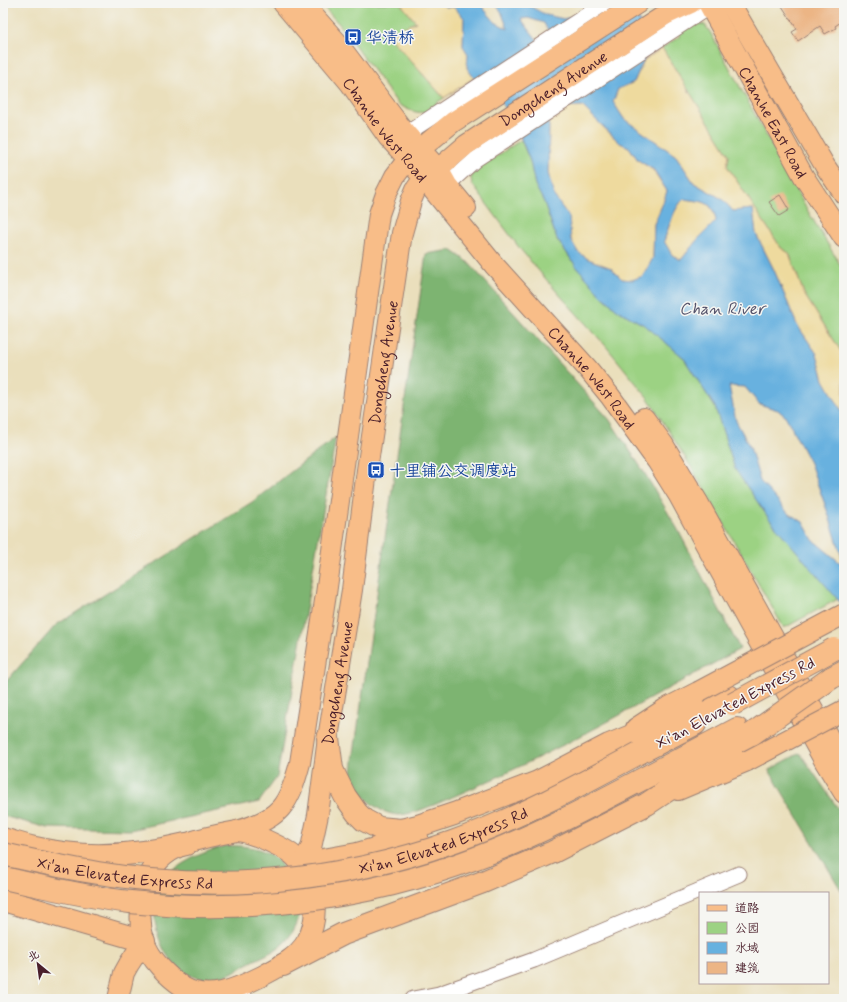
<svg xmlns="http://www.w3.org/2000/svg" width="847" height="1002" font-family="Mynerve,'LXGW WenKai TC',sans-serif">
  <style>
    .green { fill: #9cd283; stroke: #737857 }
    .forest { fill: #7db471; stroke: #646a4e }
    .sand { fill: #eeda9e; stroke: #9c7c64 }
    .water { fill: #67b1df; stroke: #586885; fill-rule: evenodd }
    .building { fill: #ecb585 }
    .lines { fill: none; stroke-linecap: round; stroke-linejoin: round }
    .minor-casing { stroke: #9a7f74; stroke-width: 17 }
    .major-casing { stroke: #9a7f74; stroke-width: 22 }
    .highway-casing { stroke: #9a7f74; stroke-width: 24 }
    .minor { stroke: #fff; stroke-width: 15 }
    .major { stroke: #f8bd88; stroke-width: 20 }
    .highway { stroke: #f8bd88; stroke-width: 22 }
    .major-bridge-casing { stroke: #9a7f74; stroke-width: 22; stroke-linecap: butt }
    .highway-bridge-casing { stroke: #9a7f74; stroke-width: 24; stroke-linecap: butt }
    .major-bridge { stroke: #f8bd88; stroke-width: 20 }
    .highway-bridge { stroke: #f8bd88; stroke-width: 22 }
    .labels { text-anchor: middle; stroke-width: 3; stroke-linejoin: round; paint-order: stroke }
    .transit-label { font-size: 16px; fill: #164399; stroke: #f6f6f2; text-anchor: start }
    .street-label { font-size: 16px; fill: #4a1f2b; stroke: #f6f6f2 }
    .water-label { font-size: 17px; font-style: italic; fill: #54526a; stroke: #f6f6f2 }
  </style>
  <rect width="100%" height="100%" fill="#f6f6f2"/>
  <filter id="ink" filterUnits="userSpaceOnUse"><feTurbulence type="fractalNoise" baseFrequency=".025" numOctaves="2"/><feDisplacementMap in="SourceGraphic" scale="8" xChannelSelector="R" yChannelSelector="G"/><feConvolveMatrix kernelMatrix="1 2 1 2 8 2 1 2 1" color-interpolation-filters="sRGB"/></filter>
  <filter id="wash" filterUnits="userSpaceOnUse"><feTurbulence type="fractalNoise" baseFrequency=".012" numOctaves="4" result="noise"/><feDisplacementMap in="SourceGraphic" scale="16" xChannelSelector="R" yChannelSelector="G"/><feGaussianBlur stdDeviation="0.9" result="paint"/><feColorMatrix in="noise" values="0 0 0 0 0 0 0 0 0 0 0 0 0 0 0 0 0 1.4 0 .05"/><feComposite in="paint" operator="in"/></filter>
  <g filter="url(#wash)">
    <rect width="100%" height="100%" fill="#eadfbc"/>
    <path class="green" d="M 320,3 L 400,3 L 416,22 L 388,35 L 444,98 L 436,103 L 439,107 C 423,116 413,113 398,104 L 340,25 Z
      M 697,23 L 705,25 L 710,32 L 806,208 L 844,271 L 844,356 L 804,294 L 789,253 L 781,248 L 727,166 L 729,155 L 662,48 L 680,36 L 678,32 Z
      M 521,140 L 530,161 L 535,185 L 544,202 L 557,240 L 576,266 L 601,295 L 619,311 L 646,326 L 683,357 L 715,407 L 735,469 L 770,520 L 838,599 L 784,628 L 690,465 L 648,398 L 605,345 L 557,292 L 521,250 L 472,184 L 471,177 L 477,169 Z"/>
    <path class="forest" d="M 451,250 L 467,261 L 609,419 L 644,472 L 677,528 L 740,649 C 650,698 560,751 466,791 C 450,798 416,814 400,815 C 380,815 356,795 352,775 C 352,770 353,764 353,760 L 426,254 Z
      M 336,437 L 277,777 L 259,802 L 130,830 L 48,828 L 3,816 L 3,685 L 56,625 L 252,502 Z
      M 800,753 L 844,817 L 844,895 L 769,770 Z
      M 225,846 C 241,845 259,847 272,855 C 285,864 300,899 299,915 C 298,922 294,931 289,937 C 280,950 263,956 249,963 C 236,971 223,979 207,979 C 165,979 144,920 160,886 C 170,866 204,851 225,846 Z"/>
    <path class="sand" d="M 400,3 L 440,3 L 446,7 L 454,7 L 464,18 L 463,46 L 468,54 L 467,68 L 474,78 L 444,98 L 387,34 L 416,22 Z
      M 662,48 L 729,155 L 727,166 L 781,248 L 789,253 L 804,294 L 844,356 L 844,415 L 824,380 L 817,354 L 797,325 L 774,270 L 756,234 L 753,209 L 733,211 L 722,199 L 694,183 L 676,156 L 624,119 L 613,102 L 618,89 L 634,82 L 644,60 Z
      M 582,106 L 620,143 L 629,147 L 638,160 L 653,170 L 667,191 L 663,203 L 654,224 L 653,258 L 643,276 L 632,281 L 622,279 L 611,268 L 588,259 L 578,253 L 571,240 L 569,217 L 554,196 L 548,173 L 549,123 L 554,107 Z
      M 684,199 C 701,202 712,199 716,221 L 697,240 L 681,260 L 672,255 L 664,241 C 669,228 673,208 684,199 Z"/>
    <path class="water" d="M 440,3 L 479,3 L 495,22 L 508,29 L 501,11 L 494,3 L 524,3 L 546,15 L 564,19 L 588,11 L 602,3 L 631,3 C 639,20 650,40 644,59 C 641,67 637,75 634,82 L 618,89 L 613,102 L 624,119 L 676,156 L 694,183 L 722,199 L 733,211 L 753,209 L 756,234 L 774,270 L 797,325 L 817,354 L 824,380 L 844,415 L 844,563 L 828,513 L 810,463 L 786,417 L 778,410 L 759,404 L 745,387 L 729,386 L 736,421 L 750,447 L 760,481 L 788,513 L 803,522 L 813,540 L 844,566 L 844,607 L 770,520 L 735,469 L 715,407 L 683,357 L 646,326 L 619,311 L 601,295 L 576,266 L 557,239 L 544,202 L 535,185 L 530,161 L 512,116 L 494,94 L 474,78 L 467,68 L 468,54 L 463,46 L 464,18 L 454,7 L 446,7 ZM 528,18 L 544,23 L 551,37 L 538,41 L 521,19 ZM 582,106 L 620,143 L 629,147 L 638,160 L 654,170 L 667,191 L 663,203 L 654,224 L 653,258 L 643,276 L 632,280 L 622,279 L 611,268 L 588,259 L 578,252 L 571,240 L 569,217 L 554,196 L 548,173 L 549,123 L 554,107 ZM 684,199 C 701,202 713,199 716,221 L 697,240 L 681,260 L 672,255 L 664,241 C 668,229 674,207 684,199 Z"/>
    <g id="blocks">
      <path class="building" d="M 780,3 L 844,3 L 844,20 L 835,26 L 836,28 L 825,34 L 820,26 L 798,41 L 792,32 L 797,29 Z
        M 780,195 L 789,210 L 779,216 L 769,202 Z"/>
    </g>
  </g>
  <g filter="url(#ink)">
    <use href="#blocks" fill-opacity="0" stroke="#9a7f74" stroke-width="1"/>
    <g class="lines">
      <defs>
        <path id="minor" d="M 406,134 L 605,3
          M 447,185 L 476,159 L 710,6 L 718,3
          M 235,989 L 246,999
          M 413,999 L 439,994 L 534,960 L 739,874"/>
        <g id="major">
          <path id="s1" d="M 283,3 L 350,83 L 388,137 L 408,159 L 494,265 L 588,369 L 610,396 L 657,461 L 679,496 L 825,762 L 844,793"/>
          <path d="M 302,3 L 336,41 L 406,134 L 438,169 L 447,185 L 466,208"/>
          <path id="s2" d="M 708,3 L 804,177 L 844,238"/>
          <path d="M 730,3 L 825,166 L 844,194"/>
          <path d="M 644,418 L 663,444 L 699,504 L 844,765"/>
          <path d="M 636,728 L 665,709 L 698,692"/>
          <path d="M 678,790 L 747,761"/>
          <path d="M 237,831 C 280,819 289,805 300,763 L 326,594 L 379,214 L 386,194 L 395,176 L 408,159 L 453,122 L 638,3"/>
          <path d="M 237,831 C 247,832 257,836 266,840 C 276,845 287,849 295,857 C 315,876 321,916 307,941 C 297,958 279,967 262,976 C 238,988 208,1002 183,987 C 167,976 150,959 144,941 C 136,915 142,874 164,856 C 184,840 213,836 237,831 Z"/>
          <path id="s3" d="M 301,864 L 311,848 L 318,815 L 328,738 L 352,590 L 367,470 L 402,233 L 411,201 L 416,189 L 423,179 L 438,169 L 466,145 L 665,15 L 691,3"/>
          <path d="M 118,999 L 124,973 L 129,964 L 144,941"/>
        </g>
        <path id="highway" d="M 831,678 L 844,671
          M 328,738 L 332,769 L 336,778 L 345,796 L 357,813 L 364,820 L 379,828 L 401,830 L 418,826 L 454,814 L 538,782 L 609,745 L 729,696
          M 639,753 L 695,724
          M 650,775 L 737,729
          M 3,839 C 14,842 25,846 35,848 C 85,860 137,856 186,844
          M 301,864 L 357,854 L 417,837
          M 3,900 L 144,941
          M 283,965 L 343,934 L 483,882 L 553,852 L 647,804 L 752,734"/>
      </defs>
      <use href="#minor" class="minor-casing"/>
      <use href="#major" class="major-casing"/>
      <use href="#highway" class="highway-casing"/>
      <use href="#minor" class="minor"/>
      <use href="#major" class="major"/>
      <use href="#highway" class="highway"/>
      <defs>
        <path id="major-bridge" d="M 698,692 L 844,614
          M 747,761 L 844,710"/>
        <g id="highway-bridge">
          <path d="M 733,704 L 834,649"/>
          <path d="M 752,734 L 831,678"/>
          <path id="s4" d="M 3,854 C 34,861 66,868 98,873 C 216,893 340,882 452,842 C 517,819 578,786 639,753"/>
          <path d="M 3,878 C 45,887 87,897 130,902 C 247,914 366,900 476,858 C 536,836 593,805 650,775"/>
        </g>
      </defs>
      <use href="#major-bridge" class="major-bridge-casing"/>
      <use href="#highway-bridge" class="highway-bridge-casing"/>
      <use href="#major-bridge" class="major-bridge"/>
      <use href="#highway-bridge" class="highway-bridge"/>
    </g>
  </g>
  <defs>
    <symbol id="bus-square" viewBox="-11 -11 22 22"><rect x="-9" y="-9" width="18" height="18" rx="4" fill="#1a4fb4" stroke="#f6f6f2"/><path d="M-5-6H5V4H4V6H2V4H-2V6H-4V4H-5ZM-3.5-4V0h7V-4ZM-3.5 1.2v1.5H-2V1.2ZM2 1.2v1.5H3.5V1.2Z" fill="#fff"/></symbol>
  </defs>
  <g fill-rule="evenodd">
    <use href="#bus-square" x="343" y="27" width="20" height="20"/>
    <use href="#bus-square" x="366" y="460" width="20" height="20"/>
  </g>
  <g class="labels">
    <g class="transit-label">
      <text x="366" y="43">华清桥</text>
      <text x="389" y="476">十里铺公交调度站</text>
    </g>
    <g class="street-label">
      <text dy="6" stroke="none"><textPath href="#s3" startOffset="858">Dongcheng Avenue</textPath></text>
      <text dy="6" stroke="none"><textPath href="#s2" startOffset="136">Chanhe East Road</textPath></text>
      <text dy="6" stroke="none"><textPath href="#s1" startOffset="163">Chanhe West Road</textPath></text>
      <text dy="6" stroke="none"><textPath href="#s3" startOffset="510">Dongcheng Avenue</textPath></text>
      <text dy="6" stroke="none"><textPath href="#s1" startOffset="486">Chanhe West Road</textPath></text>
      <text dy="6" stroke="none"><textPath href="#s3" startOffset="186">Dongcheng Avenue</textPath></text>
      <text transform="translate(735 702) rotate(-28)" y="6">Xi'an Elevated Express Rd</text>
      <text dy="6" stroke="none"><textPath href="#s4" startOffset="448">Xi'an Elevated Express Rd</textPath></text>
      <text dy="6" stroke="none"><textPath href="#s4" startOffset="124">Xi'an Elevated Express Rd</textPath></text>
    </g>
    <g class="water-label">
      <text x="722" y="314">Chan River</text>
    </g>
  </g>
  <rect width="847" height="1002" fill="none" stroke="#f6f6f2" stroke-width="16"/>
  <rect x="699" y="892" width="130" height="92" fill="#f6f6f2" stroke="#b1a0a2"/>
  <rect x="707" y="905" width="20" height="6" fill="#f8bd88" stroke="#b1a0a2"/>
  <text x="735" y="912" font-size="12" fill="#4a1f2b">道路</text>
  <rect x="707" y="922" width="20" height="12" fill="#9cd283" stroke="#b1a0a2"/>
  <text x="735" y="932" font-size="12" fill="#4a1f2b">公园</text>
  <rect x="707" y="942" width="20" height="12" fill="#67b1df" stroke="#b1a0a2"/>
  <text x="735" y="952" font-size="12" fill="#4a1f2b">水域</text>
  <rect x="707" y="962" width="20" height="12" fill="#ecb585" stroke="#b1a0a2"/>
  <text x="735" y="972" font-size="12" fill="#4a1f2b">建筑</text>
  <g transform="translate(38 964) rotate(331)" stroke="#f6f6f2" stroke-width="3" paint-order="stroke">
  <path d="M0-3L7 15L0 10L-7 15Z" fill="#4a1f2b"/>
  <text y="-6" font-size="11" font-weight="bold" text-anchor="middle" fill="#4a1f2b">北</text>
  </g>
</svg>
